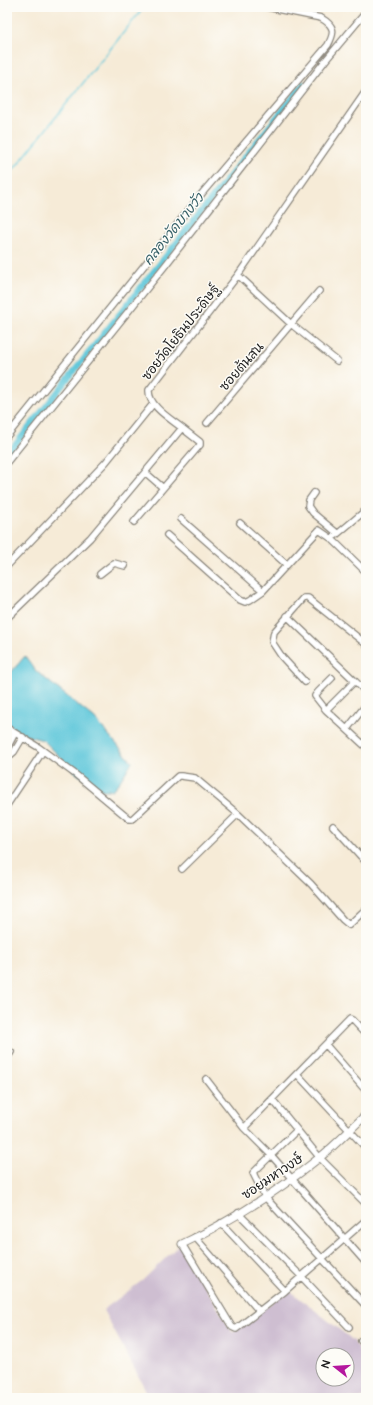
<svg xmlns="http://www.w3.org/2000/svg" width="373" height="1405" font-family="'Architects Daughter','Playpen Sans Thai',sans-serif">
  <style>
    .industrial { fill: #cebed1; fill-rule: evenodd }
    .water { fill: #5ec7da; stroke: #3d727b }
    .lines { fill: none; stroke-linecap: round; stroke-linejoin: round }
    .stream { stroke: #5ec7da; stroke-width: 1.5 }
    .canal { stroke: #5ec7da; stroke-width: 6 }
    .minor-casing { stroke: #89847a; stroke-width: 8 }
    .tertiary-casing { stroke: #89847a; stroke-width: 9 }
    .secondary-casing { stroke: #89847a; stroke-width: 10 }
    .minor { stroke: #fff; stroke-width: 5.5 }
    .tertiary { stroke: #fff; stroke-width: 7 }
    .secondary { stroke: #fff; stroke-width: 8 }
    .labels { text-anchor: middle; stroke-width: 3; stroke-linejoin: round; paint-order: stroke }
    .street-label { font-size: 13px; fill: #1c1c1c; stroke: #fdfcf7 }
    .water-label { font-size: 14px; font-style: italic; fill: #366068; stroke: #fdfcf7 }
  </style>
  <rect width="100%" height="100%" fill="#fdfcf7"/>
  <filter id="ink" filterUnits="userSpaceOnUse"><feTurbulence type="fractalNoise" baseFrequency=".025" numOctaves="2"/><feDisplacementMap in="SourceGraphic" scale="8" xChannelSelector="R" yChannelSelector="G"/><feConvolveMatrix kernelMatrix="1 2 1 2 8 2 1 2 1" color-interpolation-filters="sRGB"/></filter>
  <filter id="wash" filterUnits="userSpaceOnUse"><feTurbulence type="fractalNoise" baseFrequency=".012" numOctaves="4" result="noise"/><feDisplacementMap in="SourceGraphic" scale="16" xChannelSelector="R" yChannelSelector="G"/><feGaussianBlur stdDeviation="0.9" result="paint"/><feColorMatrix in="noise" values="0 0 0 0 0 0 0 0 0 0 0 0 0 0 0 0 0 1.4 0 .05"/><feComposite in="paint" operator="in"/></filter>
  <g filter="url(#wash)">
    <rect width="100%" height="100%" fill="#f6ebd7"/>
    <path class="industrial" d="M 180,1244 L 232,1332 L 289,1290 L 354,1341 L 366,1364 L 366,1398 L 150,1398 L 103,1310 L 143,1280 ZM 323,1355 L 347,1355 L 347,1379 L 323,1379 Z"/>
    <path class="water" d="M 25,656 L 36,671 L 95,719 L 132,762 L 120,781 L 112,790 L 101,790 L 77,774 L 43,740 L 20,734 L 7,723 L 7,677 Z"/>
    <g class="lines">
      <path class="stream" d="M 7,8 L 8,7
        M 7,178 L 144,7"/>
      <path class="canal" d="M 7,455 L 303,84"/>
    </g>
  </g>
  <g filter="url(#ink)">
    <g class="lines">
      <defs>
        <path id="minor" d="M 238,275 L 291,324 L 337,361
          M 207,423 L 319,291
          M 7,436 L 204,191 L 328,45 C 335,32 335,26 321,18 L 267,7
          M 7,462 L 164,267 L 325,61 L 366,12
          M 146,473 L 162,487
          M 314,493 L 309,500 L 308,506 L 313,513 L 337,533
          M 181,519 L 263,591
          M 134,522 L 200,445 L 200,442 L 182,428
          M 240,523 L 287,565
          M 167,535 L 240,600 L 245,602 L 250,600 L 263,591 L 319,530 L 332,539 L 366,572
          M 335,536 L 366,510
          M 7,566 L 106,462 L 153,404
          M 100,574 L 114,563 L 125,566
          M 287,616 L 355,681
          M 7,618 L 90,538 L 182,428 C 171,419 148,406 149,390 L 238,275 L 366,91
          M 332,678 L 318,692 L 315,696 L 326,710 L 366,747
          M 305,682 L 282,657 L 272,642 L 274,632 L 304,598 L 308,598 L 366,644
          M 326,710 L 355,681 L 366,692
          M 7,728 L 38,747 L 75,774 L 129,819 L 132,819 L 178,776 L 181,776 L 195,778 L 238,814 L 311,884 L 343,920 L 349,925 L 366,909
          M 347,729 L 366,705
          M 7,748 L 15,733
          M 7,758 L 14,752 L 23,737
          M 7,805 L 43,751
          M 333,826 L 366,862
          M 182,869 L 238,814
          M 326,1045 L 366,1091
          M 7,1058 L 11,1052
          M 297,1074 L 366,1148
          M 206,1079 L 244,1128 L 271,1155 L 366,1263
          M 272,1099 L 320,1158 L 366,1204
          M 244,1128 L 350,1019 L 352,1020 L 366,1035
          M 297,1130 L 253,1173 L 265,1197 L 366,1306
          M 238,1213 L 301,1276 L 349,1327
          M 221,1223 L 285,1291
          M 195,1237 L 259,1311
          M 182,1244 L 232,1327 L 236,1329 L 285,1291 L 366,1220
          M 361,1341 L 366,1337"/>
        <path id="tertiary" d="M 182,1244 C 230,1222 278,1191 319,1158 C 336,1145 350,1129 366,1115"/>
        <path id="secondary" d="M 364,7 L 366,7"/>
      </defs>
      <use href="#minor" class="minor-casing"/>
      <use href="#tertiary" class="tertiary-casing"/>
      <use href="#secondary" class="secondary-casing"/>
      <use href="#minor" class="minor"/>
      <use href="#tertiary" class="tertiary"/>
      <use href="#secondary" class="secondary"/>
    </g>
  </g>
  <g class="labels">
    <g class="street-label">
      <text transform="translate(180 332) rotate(-52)" y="5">ซอยวัดโยธินประดิษฐ์</text>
      <text transform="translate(241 366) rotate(-49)" y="5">ซอยต้นสน</text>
      <text transform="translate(272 1176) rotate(-34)" y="5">ซอยมหาวงษ์</text>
    </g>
    <g class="water-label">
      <text transform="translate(173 229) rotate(-51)" y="5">คลองวัดบางวัว</text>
    </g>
  </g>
  <rect width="373" height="1405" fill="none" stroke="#fdfcf7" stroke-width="24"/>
  <g transform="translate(335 1367) rotate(287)"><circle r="19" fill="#fdfcf7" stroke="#a3a29f"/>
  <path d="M0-3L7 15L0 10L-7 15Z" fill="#b5179e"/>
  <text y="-6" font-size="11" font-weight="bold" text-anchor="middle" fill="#1c1c1c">N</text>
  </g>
</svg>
